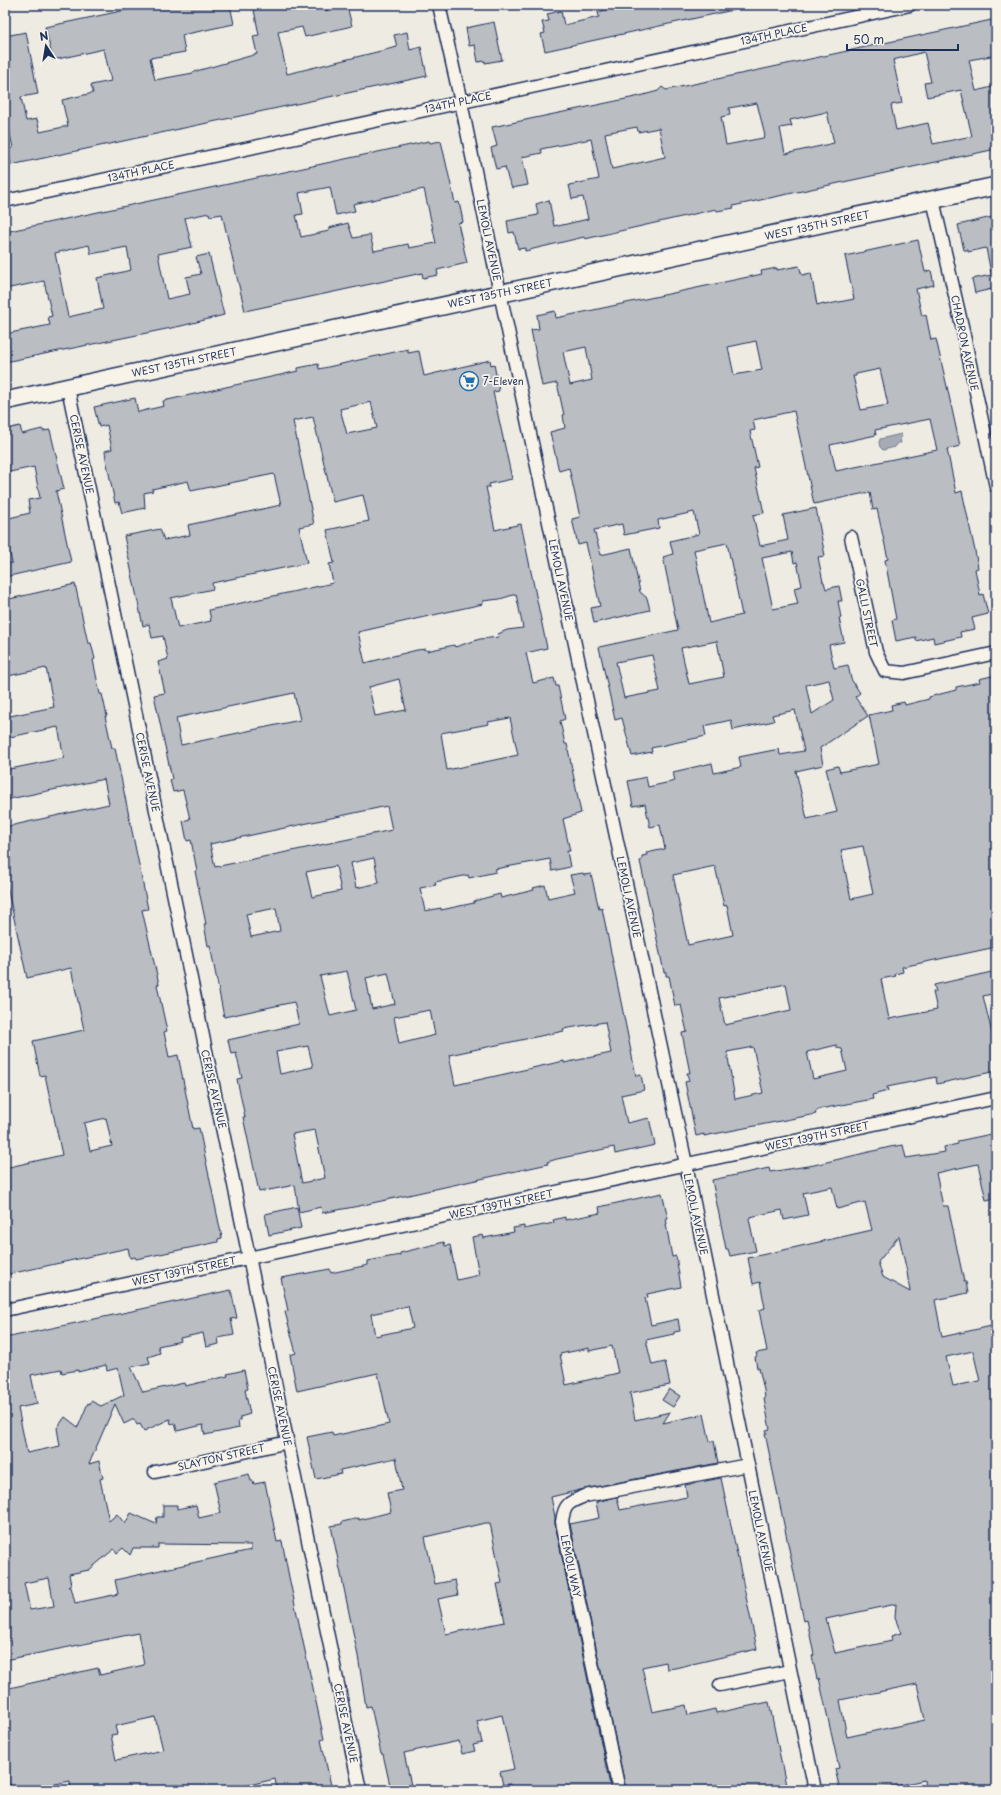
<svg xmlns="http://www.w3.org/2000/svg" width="1001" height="1795" font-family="'Playpen Sans',sans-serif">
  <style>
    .water { fill: #a6abb5; stroke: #6e7992 }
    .building { fill: #babdc2; stroke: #1b2f5e; fill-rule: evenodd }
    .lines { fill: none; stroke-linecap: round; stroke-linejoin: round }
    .street-casing { stroke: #1b2f5e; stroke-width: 15 }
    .secondary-casing { stroke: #1b2f5e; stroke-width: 20 }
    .street { stroke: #f7f3e8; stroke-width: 12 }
    .secondary { stroke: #f7f3e8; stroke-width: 17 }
    .labels { text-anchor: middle; stroke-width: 3.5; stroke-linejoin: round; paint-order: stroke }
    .street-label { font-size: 10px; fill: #1b2f5e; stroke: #f7f3e8 }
    .poi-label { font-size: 10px; fill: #1b2f5e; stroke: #f7f3e8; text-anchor: start }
  </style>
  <rect width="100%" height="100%" fill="#eeebe2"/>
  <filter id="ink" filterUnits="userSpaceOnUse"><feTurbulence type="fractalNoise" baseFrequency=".025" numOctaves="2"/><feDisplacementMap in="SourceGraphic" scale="8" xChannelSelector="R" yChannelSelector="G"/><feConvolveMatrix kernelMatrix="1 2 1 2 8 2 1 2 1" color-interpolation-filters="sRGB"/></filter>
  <g filter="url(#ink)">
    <path class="water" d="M 901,434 L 902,437 L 900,439 L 901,443 L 898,443 L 895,447 L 883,450 L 880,447 L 879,443 L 880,439 Z"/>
    <path class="building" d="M 150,5 L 230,5 L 234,24 L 182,35 L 185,52 L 150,58 L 155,80 L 193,73 L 193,72 L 257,54 L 253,36 L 259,35 L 253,5 L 323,5 L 324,11 L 347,6 L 352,26 L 305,37 L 302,27 L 278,32 L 287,74 L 397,47 L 394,35 L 407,32 L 410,50 L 421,47 L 427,76 L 11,165 L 8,149 L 13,148 L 8,125 L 5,126 L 5,36 L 26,32 L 38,94 L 21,97 L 26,121 L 37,119 L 40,132 L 68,126 L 62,100 L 93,93 L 91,85 L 111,81 L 104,49 L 53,60 L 45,27 Z
      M 626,5 L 663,5 L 664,8 L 676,5 L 732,5 L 733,10 L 545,51 L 541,34 L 545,33 L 542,22 L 549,21 L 547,14 L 561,11 L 564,25 L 599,17 L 598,12 Z
      M 996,19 L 996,55 L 969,60 L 976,91 L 996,86 L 996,149 L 742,204 L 733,206 L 734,208 L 717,211 L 716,209 L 598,236 L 585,239 L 584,237 L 525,251 L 525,248 L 518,249 L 514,232 L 509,233 L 507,221 L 538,215 L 536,204 L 549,200 L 554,226 L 557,225 L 558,226 L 588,219 L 583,197 L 572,199 L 569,185 L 599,179 L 591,139 L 541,149 L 542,153 L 522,157 L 528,185 L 512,188 L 508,179 L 505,167 L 496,169 L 491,148 L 497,146 L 492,127 L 640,96 L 658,91 L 662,87 L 666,90 ZM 924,52 L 931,82 L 924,83 L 927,97 L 961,90 L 972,136 L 933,144 L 928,123 L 896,130 L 891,105 L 902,103 L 893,60 ZM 757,103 L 765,136 L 763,138 L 726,145 L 721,117 L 730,115 L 729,108 ZM 827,112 L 834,143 L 785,154 L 780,128 L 792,126 L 790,120 ZM 637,127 L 638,132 L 659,128 L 665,157 L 612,169 L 605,133 Z
      M 494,22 L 502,60 L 485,63 L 485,61 L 478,62 L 475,45 L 469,46 L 466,28 Z
      M 429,141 L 430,143 L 441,141 L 455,203 L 459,202 L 462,216 L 463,222 L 458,223 L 467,263 L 437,270 L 438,275 L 423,278 L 422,273 L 245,311 L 222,214 L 210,216 L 209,213 L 185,218 L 192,247 L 158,254 L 167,299 L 190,294 L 186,277 L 201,274 L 196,257 L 209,254 L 224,315 L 181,326 L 5,362 L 5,334 L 50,325 L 48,317 L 52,316 L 44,281 L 5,289 L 5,232 ZM 330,187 L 336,215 L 355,211 L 353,204 L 424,189 L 436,243 L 409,248 L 408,244 L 374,251 L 370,235 L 353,238 L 348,223 L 329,228 L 329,231 L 301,237 L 296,215 L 303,214 L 299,193 ZM 89,245 L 91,254 L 127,247 L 131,270 L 97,278 L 103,309 L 68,317 L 55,253 Z
      M 996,216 L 996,272 L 991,273 L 986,248 L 968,252 L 968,250 L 964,250 L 958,225 Z
      M 918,240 L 925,272 L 931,270 L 934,285 L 916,289 L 922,316 L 926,315 L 931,340 L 936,339 L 948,391 L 960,446 L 947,449 L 956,493 L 962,491 L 975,551 L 978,568 L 975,569 L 980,595 L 983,594 L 988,614 L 972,618 L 975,629 L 960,632 L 961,637 L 934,643 L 933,637 L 916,641 L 916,637 L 896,641 L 892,620 L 896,619 L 885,560 L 888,559 L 877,509 L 873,510 L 870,492 L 814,504 L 794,411 L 753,420 L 755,430 L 750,431 L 758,467 L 754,468 L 764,513 L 753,515 L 760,546 L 788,540 L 783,515 L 816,508 L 825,556 L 818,557 L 823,582 L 824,582 L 826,589 L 839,586 L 842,601 L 838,601 L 841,618 L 839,618 L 844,642 L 829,645 L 834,668 L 848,665 L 851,679 L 860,693 L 855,697 L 868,716 L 820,748 L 823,765 L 796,771 L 807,819 L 837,812 L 826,769 L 838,766 L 840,772 L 879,764 L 869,715 L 892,710 L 891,705 L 904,702 L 905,705 L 929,699 L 929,697 L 956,690 L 956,687 L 980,682 L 979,679 L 996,675 L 996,947 L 902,967 L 903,972 L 895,974 L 896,976 L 881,979 L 889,1019 L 937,1010 L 933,992 L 936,992 L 934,985 L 996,971 L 996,993 L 983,996 L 993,1037 L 996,1036 L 996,1071 L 937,1084 L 936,1077 L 887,1087 L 888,1091 L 872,1095 L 873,1099 L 820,1109 L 815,1112 L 816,1114 L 704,1136 L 704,1134 L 696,1136 L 685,1082 L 689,1081 L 687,1073 L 690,1073 L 682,1033 L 687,1032 L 681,1005 L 675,1006 L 669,976 L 666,976 L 666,972 L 664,972 L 640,861 L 642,860 L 642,856 L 647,855 L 646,853 L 665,849 L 660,825 L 650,827 L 645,804 L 633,806 L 628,781 L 646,777 L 648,787 L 675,781 L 673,772 L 712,763 L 714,773 L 741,767 L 739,757 L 779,749 L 780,755 L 804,751 L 795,710 L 772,715 L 774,721 L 733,730 L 731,720 L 704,726 L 706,736 L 651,748 L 652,752 L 632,756 L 622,718 L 615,720 L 599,647 L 678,630 L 663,557 L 673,554 L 670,541 L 699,534 L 694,512 L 658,520 L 659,528 L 624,535 L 622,524 L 594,530 L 601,555 L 631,548 L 640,592 L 647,598 L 650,610 L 594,623 L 591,608 L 600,606 L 586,543 L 578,545 L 572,519 L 580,517 L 569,468 L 559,471 L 550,432 L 565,428 L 563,415 L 564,415 L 557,383 L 542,386 L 531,330 L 539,329 L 537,315 L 555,311 L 556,318 L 762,274 L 761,271 L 777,268 L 777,270 L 799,266 L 802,275 L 811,273 L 817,305 L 824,303 L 824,305 L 854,299 L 845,256 ZM 756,341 L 762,370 L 734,375 L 728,347 ZM 586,347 L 592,380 L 570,385 L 563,352 ZM 880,369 L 888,405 L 861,410 L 853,376 L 856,376 L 856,374 ZM 930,419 L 937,450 L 836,471 L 830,445 L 876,435 L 875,430 ZM 727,543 L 742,615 L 709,623 L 694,550 ZM 792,552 L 794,563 L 797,562 L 802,586 L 794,588 L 798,604 L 773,609 L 762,558 ZM 717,641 L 724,677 L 689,684 L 681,648 ZM 652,655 L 660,691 L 624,698 L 616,662 ZM 829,680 L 834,700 L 812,714 L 806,685 ZM 863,846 L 873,894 L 851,899 L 841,850 ZM 715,866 L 724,906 L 727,905 L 733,935 L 688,945 L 673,875 ZM 786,984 L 791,1010 L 725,1025 L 719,998 ZM 837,1045 L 837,1048 L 842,1049 L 847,1071 L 813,1079 L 807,1052 ZM 753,1047 L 763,1093 L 735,1099 L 727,1052 Z
      M 996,274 L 996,288 L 975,293 L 972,279 Z
      M 408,349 L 408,353 L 419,351 L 424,376 L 490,360 L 491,365 L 494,364 L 499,391 L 493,392 L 512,479 L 489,484 L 490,487 L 486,487 L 495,530 L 521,524 L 547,648 L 526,653 L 533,683 L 554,678 L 556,686 L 558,686 L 565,719 L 560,721 L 565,744 L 567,744 L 581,813 L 563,819 L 570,851 L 567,851 L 570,867 L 552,871 L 550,859 L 495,869 L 496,872 L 469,878 L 468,875 L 435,882 L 436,885 L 420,888 L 425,911 L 441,908 L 441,910 L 474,903 L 474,901 L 500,894 L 501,898 L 534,890 L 533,888 L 545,885 L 548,898 L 575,892 L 570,875 L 583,873 L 584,875 L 591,874 L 599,909 L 602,908 L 636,1076 L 641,1075 L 644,1090 L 621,1095 L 627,1123 L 649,1118 L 655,1145 L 615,1154 L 614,1147 L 557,1159 L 547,1162 L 548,1164 L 359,1206 L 322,1213 L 321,1207 L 299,1212 L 295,1185 L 259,1192 L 243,1117 L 245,1117 L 237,1079 L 242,1078 L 236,1053 L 231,1054 L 228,1040 L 299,1024 L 294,1002 L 224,1017 L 210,945 L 208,946 L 204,924 L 206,924 L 195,871 L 197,871 L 191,840 L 187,841 L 183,821 L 190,819 L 183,790 L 173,792 L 170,780 L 172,779 L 154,695 L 165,693 L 158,662 L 168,659 L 163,636 L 152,638 L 149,624 L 143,626 L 124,536 L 160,529 L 164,540 L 190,535 L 188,525 L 281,505 L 274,474 L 191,491 L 188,481 L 152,489 L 153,491 L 144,493 L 145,508 L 122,513 L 119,502 L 115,503 L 106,459 L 105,451 L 112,449 L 107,425 L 99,427 L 94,407 L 135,398 L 138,412 L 164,406 L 163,401 L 298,371 L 298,368 L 318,364 L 319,369 ZM 371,402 L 377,428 L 347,434 L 340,409 ZM 313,417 L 333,502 L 363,495 L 369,521 L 327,530 L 334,563 L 329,564 L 333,583 L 209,610 L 211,621 L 178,628 L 171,598 L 213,589 L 212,583 L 307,563 L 299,527 L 314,524 L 293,421 ZM 516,594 L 523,628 L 507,630 L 498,634 L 499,637 L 480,639 L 455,647 L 454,645 L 427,651 L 426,649 L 417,650 L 365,663 L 358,632 L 469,607 L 483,604 L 483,601 L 500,599 ZM 399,679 L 406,710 L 375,716 L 369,687 ZM 294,693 L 300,720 L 181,745 L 176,718 ZM 510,718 L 518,755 L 447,770 L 441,733 L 489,724 L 488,722 ZM 387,806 L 392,830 L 215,867 L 210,844 ZM 374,858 L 379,883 L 356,888 L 351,863 ZM 336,866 L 341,891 L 312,897 L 306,872 ZM 276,908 L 280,931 L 251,937 L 246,914 ZM 347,971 L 356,1010 L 330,1016 L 320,976 ZM 388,973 L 395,1004 L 372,1009 L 366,978 ZM 430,1010 L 435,1035 L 399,1044 L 394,1017 ZM 605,1022 L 611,1053 L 564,1063 L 564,1061 L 455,1085 L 449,1055 L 564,1031 L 563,1029 ZM 308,1046 L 313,1067 L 280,1074 L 276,1052 ZM 315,1130 L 325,1178 L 302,1183 L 292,1134 Z
      M 20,426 L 22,434 L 42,429 L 43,431 L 50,430 L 64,489 L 56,491 L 71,562 L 5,577 L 5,564 L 12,563 L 5,531 L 5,519 L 30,513 L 28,500 L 40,498 L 34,467 L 5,473 L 5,434 L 8,434 L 7,429 Z
      M 75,584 L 88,643 L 91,643 L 95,659 L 93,660 L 100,694 L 102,694 L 107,716 L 105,716 L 112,748 L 115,748 L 148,909 L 142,910 L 159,984 L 157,985 L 167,1031 L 164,1032 L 169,1057 L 178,1055 L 193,1129 L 199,1128 L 222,1238 L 218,1239 L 218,1242 L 136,1259 L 135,1257 L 130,1258 L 128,1248 L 5,1275 L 5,1168 L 62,1155 L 45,1075 L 40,1076 L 33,1041 L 84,1030 L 71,968 L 27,978 L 5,877 L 5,827 L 109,804 L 104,779 L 5,800 L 5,770 L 64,758 L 58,727 L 5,738 L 5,717 L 54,707 L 46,668 L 8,676 L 5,659 L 5,600 ZM 106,1118 L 112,1146 L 90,1151 L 84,1123 Z
      M 996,1133 L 996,1198 L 986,1200 L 978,1164 L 936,1173 L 943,1206 L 948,1206 L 964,1282 L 966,1282 L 968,1293 L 935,1300 L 942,1337 L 996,1325 L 996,1790 L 925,1790 L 924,1780 L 878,1790 L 840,1790 L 835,1769 L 839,1768 L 819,1678 L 817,1679 L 812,1656 L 814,1655 L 807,1620 L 804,1621 L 765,1433 L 767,1433 L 766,1430 L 770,1429 L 764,1399 L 765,1399 L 764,1390 L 759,1368 L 757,1368 L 755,1357 L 757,1356 L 756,1353 L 767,1351 L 759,1310 L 765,1308 L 760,1282 L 753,1284 L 748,1258 L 872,1230 L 865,1202 L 837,1209 L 832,1187 L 803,1193 L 808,1215 L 784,1220 L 782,1210 L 750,1217 L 749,1219 L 756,1251 L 730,1256 L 728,1249 L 726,1249 L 712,1180 L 769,1168 L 770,1172 L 814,1165 L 890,1147 L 903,1145 L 906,1158 L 945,1152 L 944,1147 L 958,1144 L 958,1141 ZM 899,1236 L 907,1272 L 910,1292 L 883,1277 L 878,1262 ZM 973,1351 L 980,1381 L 953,1386 L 946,1357 ZM 896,1604 L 895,1618 L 901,1633 L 891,1636 L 892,1641 L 835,1653 L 826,1619 ZM 917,1684 L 925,1720 L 847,1737 L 840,1700 Z
      M 662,1193 L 668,1218 L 666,1219 L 667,1224 L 666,1224 L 672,1257 L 676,1256 L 681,1287 L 647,1294 L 648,1297 L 645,1298 L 651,1325 L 678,1319 L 680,1331 L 674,1332 L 674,1334 L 646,1340 L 652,1365 L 665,1362 L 670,1385 L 630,1393 L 635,1420 L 670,1412 L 663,1423 L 704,1414 L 710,1442 L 714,1441 L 718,1463 L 584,1489 L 551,1497 L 555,1517 L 555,1524 L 611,1790 L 541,1790 L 540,1787 L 525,1790 L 512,1790 L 510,1784 L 503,1785 L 500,1772 L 514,1769 L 502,1715 L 477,1721 L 482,1743 L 473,1745 L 475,1751 L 462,1754 L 459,1741 L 404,1753 L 412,1790 L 391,1790 L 383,1754 L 381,1754 L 371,1706 L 366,1707 L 358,1656 L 331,1526 L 342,1524 L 342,1522 L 359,1518 L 359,1520 L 391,1512 L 387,1493 L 402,1490 L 396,1458 L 340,1470 L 341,1474 L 316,1479 L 307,1437 L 332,1432 L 333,1436 L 389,1424 L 378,1373 L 297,1391 L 290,1355 L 296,1353 L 285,1312 L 288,1311 L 281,1278 L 330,1269 L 331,1273 L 368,1265 L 368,1261 L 400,1255 L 400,1253 L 444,1242 L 445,1246 L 450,1245 L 457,1280 L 479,1275 L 472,1237 L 483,1235 L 484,1238 L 514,1232 L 513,1228 L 524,1226 L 524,1229 L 554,1223 L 553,1220 L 565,1217 L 565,1220 L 600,1213 L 599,1207 ZM 408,1306 L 413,1328 L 375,1336 L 371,1314 ZM 612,1346 L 618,1373 L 566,1385 L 560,1354 L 589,1348 L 589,1351 ZM 485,1523 L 490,1523 L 502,1583 L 497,1584 L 505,1622 L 446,1634 L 438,1599 L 458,1595 L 455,1580 L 435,1584 L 425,1537 Z
      M 297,1207 L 301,1228 L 269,1235 L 265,1214 Z
      M 231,1290 L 237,1318 L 231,1319 L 234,1335 L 218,1338 L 219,1344 L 206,1347 L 203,1333 L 180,1338 L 181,1341 L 158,1346 L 160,1353 L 148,1357 L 150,1363 L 131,1367 L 143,1392 L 184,1383 L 185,1386 L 228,1376 L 227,1374 L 244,1370 L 248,1389 L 245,1390 L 250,1414 L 240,1417 L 240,1420 L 238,1421 L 239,1428 L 205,1435 L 203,1425 L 177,1431 L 175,1423 L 171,1424 L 170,1419 L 144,1431 L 140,1424 L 137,1425 L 134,1419 L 124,1424 L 115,1404 L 89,1464 L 99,1461 L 103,1478 L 100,1479 L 109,1521 L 117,1514 L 125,1524 L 131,1513 L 156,1524 L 157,1517 L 163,1517 L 163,1505 L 177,1505 L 177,1509 L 196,1505 L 199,1518 L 221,1513 L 214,1482 L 249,1474 L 251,1481 L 253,1481 L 254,1484 L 265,1482 L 277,1542 L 282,1541 L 289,1577 L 324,1739 L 321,1740 L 332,1790 L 277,1790 L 275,1779 L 227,1790 L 71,1790 L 70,1781 L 27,1790 L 12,1790 L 10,1784 L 5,1785 L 5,1689 L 98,1668 L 100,1675 L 144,1665 L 138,1633 L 5,1660 L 5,1338 ZM 106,1365 L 107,1371 L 118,1368 L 124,1395 L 101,1406 L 91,1401 L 90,1404 L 88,1403 L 78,1427 L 65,1417 L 57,1428 L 60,1446 L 27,1453 L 18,1408 L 37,1404 L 31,1375 L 61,1369 L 62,1373 L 78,1370 L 78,1372 ZM 158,1544 L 251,1545 L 251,1550 L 115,1580 L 118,1594 L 75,1603 L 71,1587 L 68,1587 L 71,1585 L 69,1574 L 89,1570 L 114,1549 L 117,1553 L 123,1548 L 130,1555 L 133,1548 L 158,1548 ZM 49,1578 L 54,1606 L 30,1610 L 24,1583 ZM 155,1717 L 163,1750 L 116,1760 L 111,1735 L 117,1734 L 115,1726 Z
      M 669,1389 L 680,1396 L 673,1407 L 662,1400 Z
      M 721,1478 L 757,1649 L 675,1668 L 667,1669 L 666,1662 L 642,1667 L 652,1712 L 686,1705 L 688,1715 L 715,1709 L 716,1713 L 769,1702 L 787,1790 L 626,1790 L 570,1524 L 599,1518 L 596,1502 L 617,1497 L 620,1510 L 687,1497 L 685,1485 Z"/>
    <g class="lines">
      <defs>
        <path id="street" d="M 439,5 L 461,102 L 500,293 L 686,1164 L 815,1790
          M 933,200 L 962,326 L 996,487
          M 5,201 L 910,5
          M 68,388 L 360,1790
          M 851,537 L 876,652 L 885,671 L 904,673 L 996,653
          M 5,1310 L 996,1098
          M 155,1472 L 288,1442
          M 720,1685 L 790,1671
          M 619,1790 L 562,1522 C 564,1504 569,1502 585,1496 L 748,1465"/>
        <path id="secondary" d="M 5,401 L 996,186"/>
      </defs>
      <use href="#street" class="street-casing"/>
      <use href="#secondary" class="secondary-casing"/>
      <use href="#street" class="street"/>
      <use href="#secondary" class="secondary"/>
    </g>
  </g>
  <defs>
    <symbol id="supermarket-ring" viewBox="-11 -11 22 22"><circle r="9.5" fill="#f7f3e8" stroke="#1f6fb2" stroke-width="1.5"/><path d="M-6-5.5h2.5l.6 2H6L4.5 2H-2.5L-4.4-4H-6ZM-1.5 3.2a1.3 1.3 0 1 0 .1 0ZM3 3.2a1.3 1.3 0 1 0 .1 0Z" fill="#1f6fb2"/></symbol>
  </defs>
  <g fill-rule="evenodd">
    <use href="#supermarket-ring" x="458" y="370" width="22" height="22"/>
  </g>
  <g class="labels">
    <g class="street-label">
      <text transform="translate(774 34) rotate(-12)" y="4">134TH PLACE</text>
      <text transform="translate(458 102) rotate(-12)" y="4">134TH PLACE</text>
      <text transform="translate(141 171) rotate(-12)" y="4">134TH PLACE</text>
      <text transform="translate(817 225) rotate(-12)" y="4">WEST 135TH STREET</text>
      <text transform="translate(489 240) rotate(78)" y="4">LEMOLI AVENUE</text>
      <text transform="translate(500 293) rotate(-12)" y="4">WEST 135TH STREET</text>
      <text transform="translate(965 343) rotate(78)" y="4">CHADRON AVENUE</text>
      <text transform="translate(184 362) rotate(-12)" y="4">WEST 135TH STREET</text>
      <text transform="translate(82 454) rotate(78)" y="4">CERISE AVENUE</text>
      <text transform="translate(561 580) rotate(78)" y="4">LEMOLI AVENUE</text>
      <text transform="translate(867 613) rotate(78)" y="4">GALLI STREET</text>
      <text transform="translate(148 772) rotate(78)" y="4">CERISE AVENUE</text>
      <text transform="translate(629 897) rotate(78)" y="4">LEMOLI AVENUE</text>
      <text transform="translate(214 1089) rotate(77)" y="4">CERISE AVENUE</text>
      <text transform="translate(817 1136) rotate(-12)" y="4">WEST 139TH STREET</text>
      <text transform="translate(501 1204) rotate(-12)" y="4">WEST 139TH STREET</text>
      <text transform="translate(696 1214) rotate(78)" y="4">LEMOLI AVENUE</text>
      <text transform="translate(184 1271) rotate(-12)" y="4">WEST 139TH STREET</text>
      <text transform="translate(280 1406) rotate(78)" y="4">CERISE AVENUE</text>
      <text transform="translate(221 1457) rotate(-13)" y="4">SLAYTON STREET</text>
      <text transform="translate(761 1531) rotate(78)" y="4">LEMOLI AVENUE</text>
      <text transform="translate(571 1566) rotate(78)" y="4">LEMOLI WAY</text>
      <text transform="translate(346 1723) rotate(78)" y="4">CERISE AVENUE</text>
    </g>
    <g class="poi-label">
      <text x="483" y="385">7-Eleven</text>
    </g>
  </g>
  <rect width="1001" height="1795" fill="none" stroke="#f7f3e8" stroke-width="20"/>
  <rect x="10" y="10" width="981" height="1775" fill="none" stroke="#1b2f5e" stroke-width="1.5" filter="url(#ink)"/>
  <g transform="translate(46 46) rotate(348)" stroke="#f7f3e8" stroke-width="3" paint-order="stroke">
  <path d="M0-3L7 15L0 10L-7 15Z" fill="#1b2f5e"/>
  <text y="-6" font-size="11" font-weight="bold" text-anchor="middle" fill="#1b2f5e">N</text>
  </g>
  <path d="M847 44v6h111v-6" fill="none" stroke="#1b2f5e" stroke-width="2"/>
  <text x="853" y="44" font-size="12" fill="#1b2f5e" stroke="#f7f3e8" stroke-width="3" paint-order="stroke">50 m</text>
</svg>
